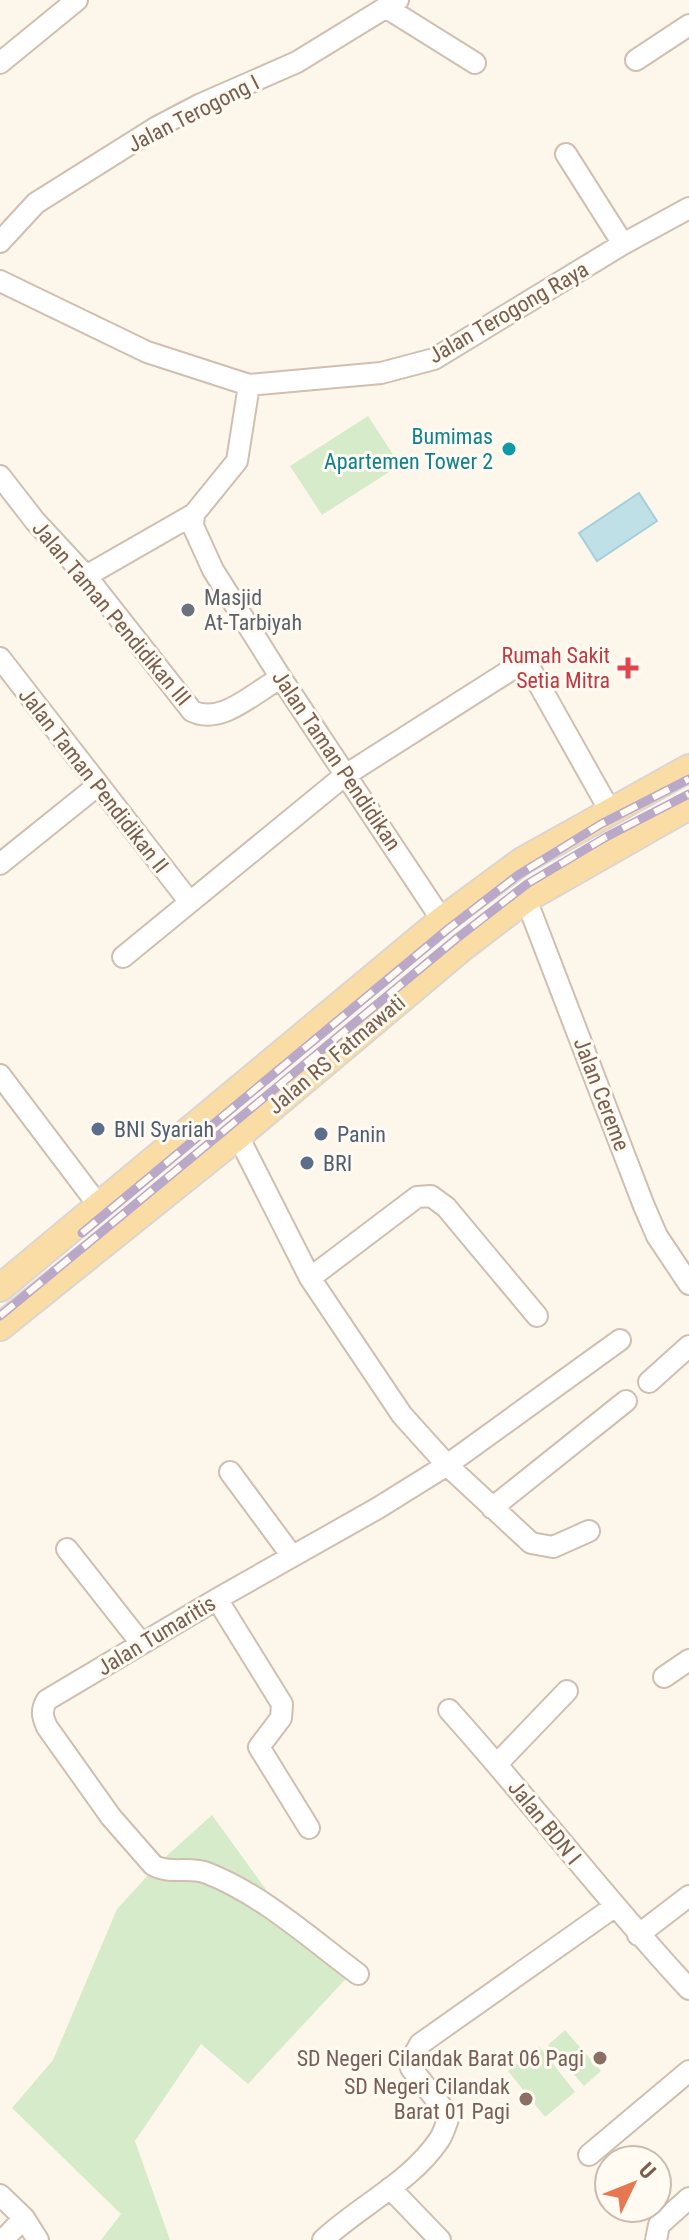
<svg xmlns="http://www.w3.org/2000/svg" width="689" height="2240" font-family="'Roboto Condensed',sans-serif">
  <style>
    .green { fill: #d6ebc9 }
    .water { fill: #bfe0e7; stroke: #a5cfd9; stroke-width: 2 }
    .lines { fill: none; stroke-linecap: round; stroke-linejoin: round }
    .minor-casing { stroke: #d0bfb0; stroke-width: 24 }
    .major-casing { stroke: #dcd5d1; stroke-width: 30 }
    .minor { stroke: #fff; stroke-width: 20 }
    .major { stroke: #fadda5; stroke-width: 26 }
    .rail-casing { stroke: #baa8c8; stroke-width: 9 }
    .rail { stroke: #fffaf2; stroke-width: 6; stroke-dasharray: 18; stroke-linecap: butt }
    .culture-dot { fill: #0f9aa8; stroke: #fffaf2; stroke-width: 3 }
    .worship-dot { fill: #6b7280; stroke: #fffaf2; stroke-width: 3 }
    .health-dot { fill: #e0444e; stroke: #fffaf2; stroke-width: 3 }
    .service-dot { fill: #5c6f8a; stroke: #fffaf2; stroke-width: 3 }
    .education-dot { fill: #8d6e63; stroke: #fffaf2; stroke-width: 3 }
    .labels { text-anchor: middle; stroke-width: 6; stroke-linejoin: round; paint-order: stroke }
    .street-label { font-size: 22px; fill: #795e4d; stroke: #fffaf2 }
    .culture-label { font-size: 22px; fill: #0d838f; stroke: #fffaf2; text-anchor: end }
    .worship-label { font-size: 22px; fill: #5b616d; stroke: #fffaf2; text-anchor: start }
    .health-label { font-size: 22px; fill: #be3a42; stroke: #fffaf2; text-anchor: end }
    .service-label { font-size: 22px; fill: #4e5e75; stroke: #fffaf2; text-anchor: start }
    .education-label { font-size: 22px; fill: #785e54; stroke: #fffaf2; text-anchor: end }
  </style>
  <rect width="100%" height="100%" fill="#fdf7eb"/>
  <path class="green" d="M 368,416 L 400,465 L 322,515 L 290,466 Z
    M 212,1815 L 294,1928 L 309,1923 L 354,1970 L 248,2084 L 201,2044 L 135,2141 L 170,2240 L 101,2240 L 121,2214 L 12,2108 L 53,2060 L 117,1909 L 162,1860 Z
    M 565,2030 L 601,2071 L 584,2086 L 548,2045 Z
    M 539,2046 L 575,2092 L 545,2117 L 508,2071 Z"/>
  <path class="water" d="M 639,493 L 657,521 L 597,561 L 579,533 Z"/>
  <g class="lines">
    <defs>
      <path id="minor" d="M 387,8 L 475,63
        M 636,60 L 689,25
        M 0,63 L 77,0
        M 566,154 L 623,244
        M 0,242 L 36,203 L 157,127 L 199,105 L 297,62 L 398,0
        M 0,281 L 147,352 L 249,385 L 381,373 L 434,359 L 623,244 L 689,208
        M 249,385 L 237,461 L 194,514 L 193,526 L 213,570 L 281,678 L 442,920
        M 0,476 L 35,521 L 86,576 L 192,711 C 222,726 255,691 281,678
        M 86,576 L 194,514
        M 0,658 L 189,901
        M 0,864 L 97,786
        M 526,899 L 644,1206 L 657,1236 L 689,1284
        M 123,957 L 344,776 L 517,666 L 525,666 L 532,672 L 610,811
        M 0,1075 L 99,1206
        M 238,1136 L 310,1278 L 402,1415 L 447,1465 L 531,1543 L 553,1547 L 589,1531
        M 310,1278 L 417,1197 L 431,1196 L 446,1207 L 537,1316
        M 649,1382 L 689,1346
        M 230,1472 L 292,1556
        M 492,1508 L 626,1401
        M 67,1549 L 141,1643
        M 217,1599 L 282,1704 L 281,1718 L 259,1747 L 309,1828
        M 664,1677 L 689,1660
        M 449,1710 C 531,1801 605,1899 689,1989
        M 497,1764 L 567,1691
        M 638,1935 L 689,1896
        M 358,1974 C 311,1939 263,1895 207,1873 C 189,1866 170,1875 153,1865 L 111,1817 L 47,1727 C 42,1716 41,1710 47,1700 L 217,1599 L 378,1508 L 447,1465 L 620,1340
        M 589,2155 L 689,2071
        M 390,2188 L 440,2240
        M 0,2195 L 24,2218 L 38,2240
        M 3,2240 L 24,2218
        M 323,2240 C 359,2206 411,2182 439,2140 C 444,2133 446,2124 449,2116 L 411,2068 L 410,2062 L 420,2044 L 614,1907
        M 656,2240 L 659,2225 L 689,2198"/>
      <path id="major" d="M 0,1288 L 442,920 L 522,861 L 689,768
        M 0,1327 L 238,1136 L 463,947 L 526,899 L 689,806"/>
    </defs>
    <use href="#minor" class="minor-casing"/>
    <use href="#major" class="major-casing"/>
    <use href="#minor" class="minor"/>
    <use href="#major" class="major"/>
    <defs>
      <path id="rail" d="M 82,1233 L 448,929 L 518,875 L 601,824 L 689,779
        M 0,1316 L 456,939 L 527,884 L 606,837 L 689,794"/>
    </defs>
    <use href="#rail" class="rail-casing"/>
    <use href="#rail" class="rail"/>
  </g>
  <circle class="culture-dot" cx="509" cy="449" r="8"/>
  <circle class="worship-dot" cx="188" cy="610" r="8"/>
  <path class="health-dot" d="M624 656h8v8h8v8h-8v8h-8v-8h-8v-8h8z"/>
  <g class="service-dot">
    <circle cx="98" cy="1129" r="8"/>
    <circle cx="321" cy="1134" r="8"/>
    <circle cx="307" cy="1163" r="8"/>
  </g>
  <g class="education-dot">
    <circle cx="600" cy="2058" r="8"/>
    <circle cx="526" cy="2099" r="8"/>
  </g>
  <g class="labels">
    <g class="street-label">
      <text transform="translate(193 113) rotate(-27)" y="8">Jalan Terogong I</text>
      <text transform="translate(508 312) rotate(-30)" y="8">Jalan Terogong Raya</text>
      <text transform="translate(112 613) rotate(50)" y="8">Jalan Taman Pendidikan III</text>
      <text transform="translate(337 760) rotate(56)" y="8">Jalan Taman Pendidikan</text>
      <text transform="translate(94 780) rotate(52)" y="8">Jalan Taman Pendidikan II</text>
      <text transform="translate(336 1054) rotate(-40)" y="8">Jalan RS Fatmawati</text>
      <text transform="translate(602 1094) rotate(69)" y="8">Jalan Cereme</text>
      <text transform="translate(156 1635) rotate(-31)" y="8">Jalan Tumaritis</text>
      <text transform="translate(545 1822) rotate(51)" y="8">Jalan BDN I</text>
    </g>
    <g class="culture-label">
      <text x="493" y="444">Bumimas<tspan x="493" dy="25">Apartemen Tower 2</tspan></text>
    </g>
    <g class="worship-label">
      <text x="204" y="605">Masjid<tspan x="204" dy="25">At-Tarbiyah</tspan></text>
    </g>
    <g class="health-label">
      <text x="610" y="663">Rumah Sakit<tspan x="610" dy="25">Setia Mitra</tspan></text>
    </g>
    <g class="service-label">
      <text x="114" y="1137">BNI Syariah</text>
      <text x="337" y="1142">Panin</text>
      <text x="323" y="1171">BRI</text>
    </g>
    <g class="education-label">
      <text x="584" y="2066">SD Negeri Cilandak Barat 06 Pagi</text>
      <text x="510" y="2094">SD Negeri Cilandak<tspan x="510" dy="25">Barat 01 Pagi</tspan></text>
    </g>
  </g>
  <g transform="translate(633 2184) rotate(47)"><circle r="38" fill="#fffaf2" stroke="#c9bcb0" stroke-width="2"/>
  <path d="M0-6L14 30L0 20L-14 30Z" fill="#e57852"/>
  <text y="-12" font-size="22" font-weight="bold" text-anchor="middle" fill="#795e4d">U</text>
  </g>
</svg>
